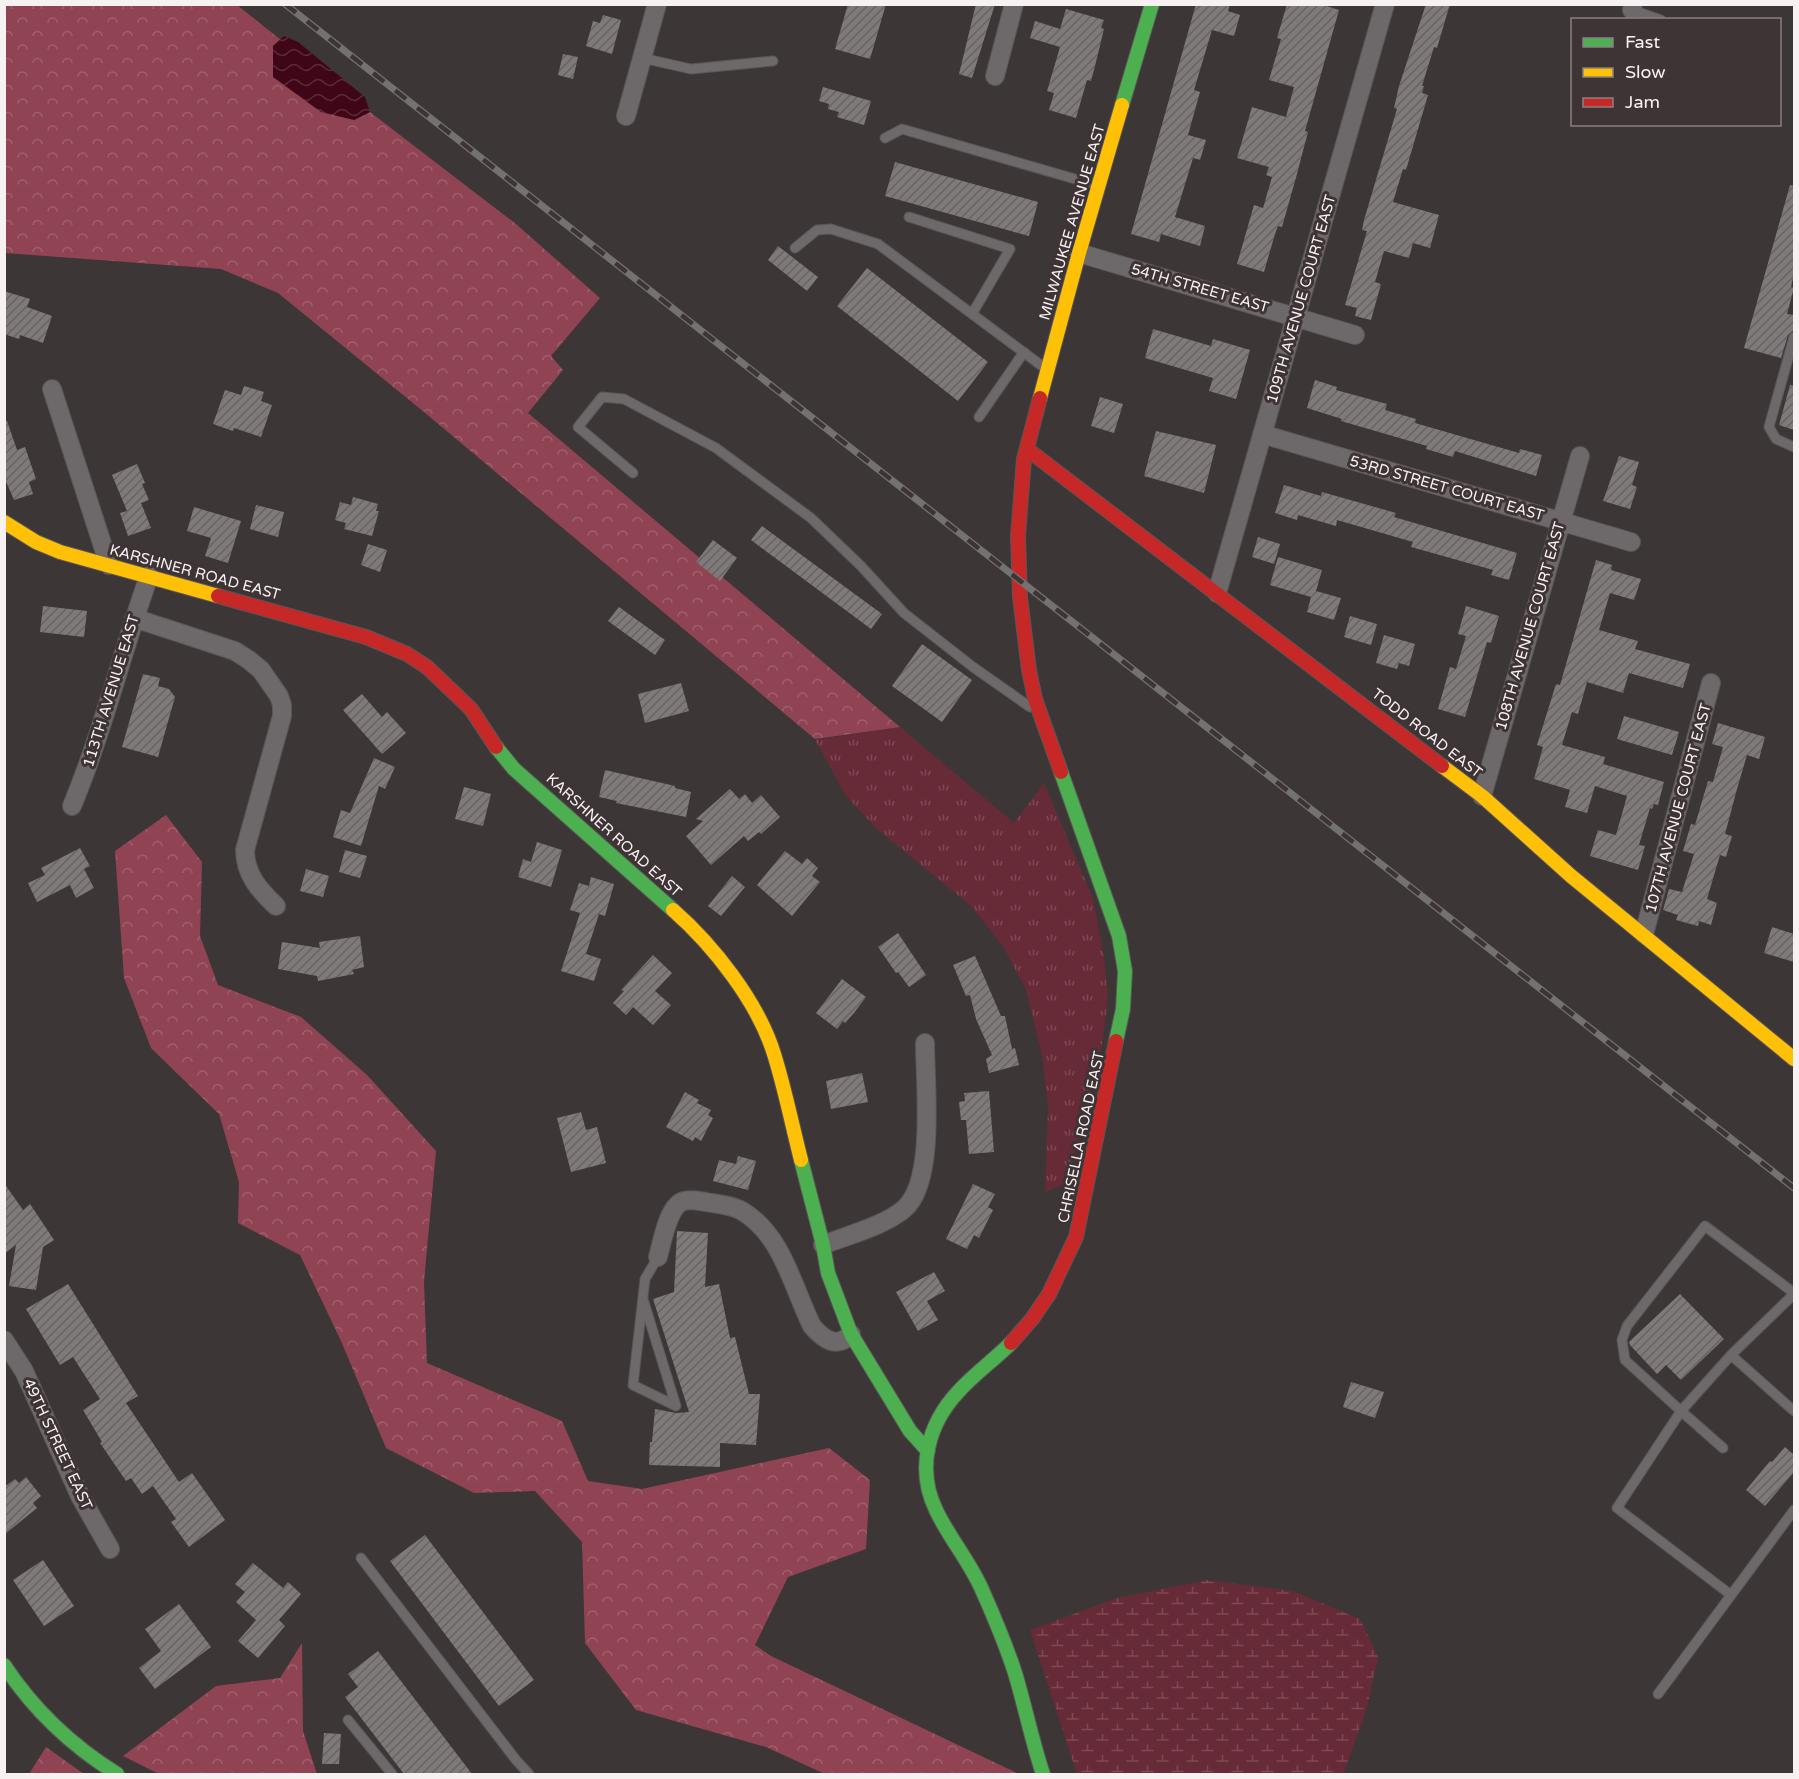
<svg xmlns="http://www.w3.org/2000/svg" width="1799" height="1779" font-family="'Varela Round',sans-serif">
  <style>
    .grass { fill: url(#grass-tufts) }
    .forest { fill: url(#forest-crowns) }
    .wetland { fill: url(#wetland-marsh) }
    .water { fill: url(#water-waves) }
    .building { fill: url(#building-hatch) }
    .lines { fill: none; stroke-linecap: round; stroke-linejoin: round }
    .lane-casing { stroke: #5a5556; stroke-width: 11 }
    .street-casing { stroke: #5a5556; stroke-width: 20 }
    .fast-casing { stroke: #5a5556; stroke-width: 16 }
    .slow-casing { stroke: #5a5556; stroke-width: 16 }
    .jam-casing { stroke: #5a5556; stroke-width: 16 }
    .lane { stroke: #6d6869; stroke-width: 9 }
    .street { stroke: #6d6869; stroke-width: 18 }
    .fast { stroke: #4caf50; stroke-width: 14 }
    .slow { stroke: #ffc107; stroke-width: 14 }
    .jam { stroke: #c62828; stroke-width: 14 }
    .rail-casing { stroke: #747171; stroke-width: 7 }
    .rail { stroke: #3e3435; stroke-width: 4.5; stroke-dasharray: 14; stroke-linecap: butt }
    .labels { text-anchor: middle; stroke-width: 6; stroke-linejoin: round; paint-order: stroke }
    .street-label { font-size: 15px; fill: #f8f1f2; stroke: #3e3435 }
  </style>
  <defs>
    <pattern id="grass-tufts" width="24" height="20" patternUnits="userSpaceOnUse" patternTransform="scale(1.5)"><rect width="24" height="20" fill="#672a37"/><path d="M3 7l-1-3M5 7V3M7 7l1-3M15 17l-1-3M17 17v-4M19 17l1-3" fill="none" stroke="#7e4954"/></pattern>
    <pattern id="forest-crowns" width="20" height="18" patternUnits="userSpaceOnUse" patternTransform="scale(1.5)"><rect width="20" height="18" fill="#904453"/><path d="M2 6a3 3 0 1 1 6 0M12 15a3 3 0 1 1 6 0" fill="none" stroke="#a05f6c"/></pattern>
    <pattern id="wetland-marsh" width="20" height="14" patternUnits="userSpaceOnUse" patternTransform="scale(1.5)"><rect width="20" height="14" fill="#672a37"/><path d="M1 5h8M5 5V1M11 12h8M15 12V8" fill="none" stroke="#7e4954"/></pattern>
    <pattern id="water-waves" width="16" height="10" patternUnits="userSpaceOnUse" patternTransform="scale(1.5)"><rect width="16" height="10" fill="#3f0617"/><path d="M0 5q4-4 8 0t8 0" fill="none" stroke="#5c2b39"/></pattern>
    <pattern id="building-hatch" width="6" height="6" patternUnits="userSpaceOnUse" patternTransform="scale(1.5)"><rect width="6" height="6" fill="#7f797a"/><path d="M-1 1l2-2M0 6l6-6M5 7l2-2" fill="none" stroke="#676364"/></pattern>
  </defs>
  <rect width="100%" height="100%" fill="#3c3637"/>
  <path class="grass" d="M 900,727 L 1014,823 L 1044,783 L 1093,899 L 1104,957 L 1108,999 L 1102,1044 L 1068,1183 L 1045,1192 L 1048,1108 L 1042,1055 L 1026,990 L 1004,948 L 972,907 L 876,828 L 846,796 L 815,740 Z"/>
  <path class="forest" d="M 4,5 L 237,5 L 281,40 L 273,46 L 354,120 L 370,112 L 516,224 L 600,298 L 551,356 L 563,370 L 528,413 L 900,727 L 815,739 L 424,412 L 278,293 L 221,269 L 5,253 Z
    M 166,815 L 202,862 L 200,936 L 218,985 L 301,1017 L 367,1075 L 436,1151 L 424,1282 L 427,1363 L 562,1421 L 588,1481 L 642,1489 L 829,1448 L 870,1480 L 866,1549 L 788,1577 L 755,1645 L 771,1656 L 1019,1774 L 825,1774 L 766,1747 L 636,1710 L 585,1643 L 582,1542 L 535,1491 L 474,1493 L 386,1448 L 341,1341 L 300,1255 L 238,1223 L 239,1182 L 219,1114 L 151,1048 L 124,978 L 115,851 Z
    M 302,1643 L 303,1731 L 317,1774 L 159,1774 L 123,1756 L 216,1686 L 280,1678 Z
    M 46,1747 L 84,1774 L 29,1774 Z"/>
  <path class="wetland" d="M 1207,1580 L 1293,1591 L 1360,1619 L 1378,1657 L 1367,1708 L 1344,1772 L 1341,1774 L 1077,1774 L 1030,1630 L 1117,1598 Z"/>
  <path class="water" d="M 284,36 L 298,42 L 365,97 L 370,112 L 354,120 L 321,112 L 273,77 L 273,46 Z"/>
  <path class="building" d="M 848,4 L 886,4 L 870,59 L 835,49 Z
    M 976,4 L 995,4 L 972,78 L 959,74 Z
    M 1196,4 L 1230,4 L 1228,11 L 1240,15 L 1234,36 L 1212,30 L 1194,90 L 1200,92 L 1188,135 L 1206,140 L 1200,160 L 1193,158 L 1175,217 L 1205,226 L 1200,246 L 1161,234 L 1159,242 L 1131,234 Z
    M 1287,4 L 1320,4 L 1339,10 L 1305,131 L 1308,132 L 1297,174 L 1282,227 L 1278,226 L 1275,234 L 1264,272 L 1237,264 L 1254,205 L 1263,208 L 1272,177 L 1266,175 L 1269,167 L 1237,158 L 1252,107 L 1286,117 L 1294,87 L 1269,80 L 1281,39 L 1277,38 Z
    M 1426,4 L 1450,4 L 1437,48 L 1434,47 L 1422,86 L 1424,86 L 1422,93 L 1428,95 L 1406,170 L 1403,169 L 1393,202 L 1439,215 L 1430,248 L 1413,243 L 1409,258 L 1384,251 L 1375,282 L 1381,284 L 1371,320 L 1355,316 L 1357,308 L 1345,305 L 1367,231 L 1362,230 L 1364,220 L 1397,109 L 1394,108 L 1399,86 Z
    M 1066,9 L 1104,20 L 1101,28 L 1104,29 L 1095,66 L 1091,81 L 1087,80 L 1076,118 L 1049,110 L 1054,93 L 1047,91 L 1060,47 L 1030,38 L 1035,21 L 1060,29 Z
    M 603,15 L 621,20 L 612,54 L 586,46 L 593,21 L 600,23 Z
    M 563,54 L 578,57 L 573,79 L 558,75 Z
    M 823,87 L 871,101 L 864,125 L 837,117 L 839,112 L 828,109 L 829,104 L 819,101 Z
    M 895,162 L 1038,202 L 1029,236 L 885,196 Z
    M 1790,185 L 1794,186 L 1794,274 L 1791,287 L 1794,288 L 1787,314 L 1794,315 L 1794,330 L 1788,335 L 1781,358 L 1744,348 Z
    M 778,246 L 818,277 L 807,291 L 768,260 Z
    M 867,268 L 988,362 L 958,401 L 837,306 Z
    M 4,291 L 30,299 L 27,307 L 52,316 L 43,343 L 20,335 L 19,339 L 4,334 Z
    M 1153,329 L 1211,346 L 1213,339 L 1250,350 L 1236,399 L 1209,391 L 1213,378 L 1145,358 Z
    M 1315,380 L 1337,387 L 1336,390 L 1387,404 L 1385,410 L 1416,419 L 1415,423 L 1519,453 L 1520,449 L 1542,455 L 1536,476 L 1455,451 L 1453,457 L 1426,449 L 1427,446 L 1341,421 L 1342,419 L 1307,408 Z
    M 1790,385 L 1794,385 L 1794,430 L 1779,425 Z
    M 244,386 L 264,392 L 261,401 L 272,405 L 261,437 L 234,428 L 233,431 L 213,424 L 225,390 L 241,395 Z
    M 1100,397 L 1123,404 L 1114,433 L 1091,426 Z
    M 7,421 L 17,450 L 25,447 L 36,479 L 29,482 L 33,494 L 14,500 L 4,477 L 4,422 Z
    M 1156,431 L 1216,445 L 1204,493 L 1144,476 Z
    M 1619,456 L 1639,462 L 1632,485 L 1637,487 L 1630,509 L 1603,501 Z
    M 137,464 L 145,483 L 142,484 L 149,500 L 141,503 L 151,528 L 128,536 L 120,513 L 127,511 L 112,475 Z
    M 1284,485 L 1321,496 L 1322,492 L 1396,513 L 1394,517 L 1517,553 L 1509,580 L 1491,575 L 1493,570 L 1411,547 L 1413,542 L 1337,520 L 1336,526 L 1298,515 L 1297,520 L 1275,513 Z
    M 353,497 L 378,504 L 376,511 L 379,511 L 372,536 L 344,529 L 346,523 L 335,520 L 340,502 L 351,505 Z
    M 256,505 L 284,512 L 278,537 L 250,529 Z
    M 194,507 L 241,521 L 228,563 L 205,556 L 211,538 L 187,531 Z
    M 762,526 L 882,614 L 871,629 L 751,540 Z
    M 1258,537 L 1280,544 L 1274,564 L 1252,557 Z
    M 713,540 L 737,558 L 720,581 L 696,562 Z
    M 368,544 L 387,550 L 380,572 L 361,565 Z
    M 1278,557 L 1322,570 L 1316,591 L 1341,598 L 1334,620 L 1307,612 L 1311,597 L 1270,585 Z
    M 1596,560 L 1612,565 L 1611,570 L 1641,579 L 1634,600 L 1610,593 L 1599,630 L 1638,641 L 1635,649 L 1690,664 L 1683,688 L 1629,673 L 1623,693 L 1587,682 L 1578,714 L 1572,712 L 1562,745 L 1605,757 L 1603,764 L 1664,782 L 1658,805 L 1654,804 L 1652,809 L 1650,808 L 1639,845 L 1645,846 L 1638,870 L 1590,856 L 1598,830 L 1616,835 L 1627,796 L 1595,786 L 1587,813 L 1565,807 L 1570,790 L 1534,779 L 1543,747 L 1537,745 L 1556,684 L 1560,685 Z
    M 43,606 L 87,611 L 84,637 L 40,632 Z
    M 1466,606 L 1499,616 L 1491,643 L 1487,642 L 1465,717 L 1438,709 L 1450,667 L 1456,669 L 1466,636 L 1458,634 Z
    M 619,607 L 665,640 L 655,655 L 608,621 Z
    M 1350,616 L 1377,624 L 1371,645 L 1344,637 Z
    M 1384,635 L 1415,644 L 1409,666 L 1399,663 L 1397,669 L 1376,663 Z
    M 922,644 L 972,680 L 942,722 L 892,686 Z
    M 143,674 L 160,678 L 158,686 L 169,689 L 175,697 L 158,757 L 122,747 Z
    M 681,683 L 689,711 L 645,723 L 638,694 Z
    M 362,694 L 382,717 L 387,712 L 406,733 L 382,754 L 343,710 Z
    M 1624,716 L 1679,732 L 1672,755 L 1617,739 Z
    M 1718,723 L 1765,737 L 1759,759 L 1747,755 L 1737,789 L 1725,834 L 1732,836 L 1726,857 L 1720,855 L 1707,899 L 1717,903 L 1711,925 L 1699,921 L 1698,926 L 1676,920 L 1678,915 L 1663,910 L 1669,889 L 1682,892 L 1694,854 L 1683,851 L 1691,824 L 1695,825 L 1708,781 L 1713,782 L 1723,747 L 1712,744 Z
    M 374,758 L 395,767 L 385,789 L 379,786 L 361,846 L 333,837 L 341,810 L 350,813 Z
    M 605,770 L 675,786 L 675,788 L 691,792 L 686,817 L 616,803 L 617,801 L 599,797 Z
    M 464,787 L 491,794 L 483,826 L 455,819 Z
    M 730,789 L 739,799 L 745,794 L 752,803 L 761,795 L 780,817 L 761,834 L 759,832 L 748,841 L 744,836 L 711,865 L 686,836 L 703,821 L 696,819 Z
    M 537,842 L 562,850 L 551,887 L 518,877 L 523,859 L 531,862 Z
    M 80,848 L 90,866 L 84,869 L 94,888 L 76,898 L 70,885 L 37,902 L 28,883 L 45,875 L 41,868 Z
    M 345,850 L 367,856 L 360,878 L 339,872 Z
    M 785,851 L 802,864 L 807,858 L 818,868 L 812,876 L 820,882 L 792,916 L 757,885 Z
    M 306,869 L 329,876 L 323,897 L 300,891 Z
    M 732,876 L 745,887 L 721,916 L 708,906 Z
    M 591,877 L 614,884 L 605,916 L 599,914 L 586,954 L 601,959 L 594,981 L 561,971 L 580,913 L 570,910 L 579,883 L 589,886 Z
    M 1772,927 L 1794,934 L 1794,962 L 1764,953 Z
    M 898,933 L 926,975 L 909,987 L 898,972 L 896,973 L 878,947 Z
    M 360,936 L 364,967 L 352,970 L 354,974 L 318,981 L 317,976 L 278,969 L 282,942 L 320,948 L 319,942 Z
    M 653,955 L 672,973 L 655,991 L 671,1005 L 653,1025 L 633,1007 L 626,1015 L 613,1003 L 624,991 L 621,990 Z
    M 975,956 L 1001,1016 L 1005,1016 L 1012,1049 L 1015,1048 L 1019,1065 L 989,1073 L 986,1059 L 992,1055 L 976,1019 L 970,995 L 966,996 L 953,965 Z
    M 842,979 L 866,997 L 854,1013 L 845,1023 L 843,1021 L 837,1029 L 816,1013 Z
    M 862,1073 L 868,1102 L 831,1109 L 826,1081 Z
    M 989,1091 L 994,1152 L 969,1154 L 966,1120 L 961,1120 L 959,1102 L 965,1101 L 964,1093 Z
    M 685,1092 L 699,1100 L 697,1103 L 711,1110 L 708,1115 L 713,1118 L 701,1141 L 695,1137 L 693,1141 L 666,1127 Z
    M 581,1112 L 586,1130 L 597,1127 L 606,1163 L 571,1172 L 557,1118 Z
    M 738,1156 L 756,1161 L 748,1190 L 713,1181 L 719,1160 L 736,1164 Z
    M 4,1183 L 23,1210 L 30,1204 L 54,1240 L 43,1247 L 36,1290 L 9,1286 L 16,1245 L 4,1254 Z
    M 973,1184 L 995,1194 L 988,1207 L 993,1210 L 979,1238 L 974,1235 L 967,1249 L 946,1239 Z
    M 677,1231 L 708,1233 L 705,1287 L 719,1284 L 730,1338 L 735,1337 L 749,1394 L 760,1394 L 756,1445 L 720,1443 L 720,1467 L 649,1465 L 650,1442 L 652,1442 L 655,1409 L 676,1413 L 689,1412 L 653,1299 L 674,1292 Z
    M 934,1272 L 945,1291 L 927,1301 L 938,1320 L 918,1331 L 896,1292 Z
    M 68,1284 L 138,1396 L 126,1403 L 179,1482 L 192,1473 L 225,1520 L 189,1547 L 171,1522 L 176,1519 L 153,1486 L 142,1494 L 131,1478 L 126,1481 L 100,1443 L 102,1442 L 83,1410 L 100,1399 L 73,1357 L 60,1365 L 26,1309 Z
    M 1680,1294 L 1724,1339 L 1681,1380 L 1666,1365 L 1657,1374 L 1630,1345 L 1629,1342 Z
    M 1351,1382 L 1384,1392 L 1375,1418 L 1343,1407 Z
    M 1785,1447 L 1794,1455 L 1794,1472 L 1765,1506 L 1746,1490 L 1770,1461 L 1772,1462 Z
    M 26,1477 L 41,1496 L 33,1503 L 37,1508 L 4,1535 L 4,1487 L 15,1479 L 19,1483 Z
    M 425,1535 L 534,1680 L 499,1706 L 390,1561 Z
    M 43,1560 L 74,1606 L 44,1626 L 13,1580 Z
    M 253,1563 L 283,1588 L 288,1582 L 301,1594 L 279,1620 L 285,1626 L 258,1658 L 238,1641 L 256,1620 L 236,1602 L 245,1592 L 235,1584 Z
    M 179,1604 L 211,1647 L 155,1689 L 139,1668 L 161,1651 L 145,1629 Z
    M 378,1651 L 472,1774 L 404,1774 L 345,1697 L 358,1687 L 348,1674 Z
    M 324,1733 L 341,1734 L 339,1764 L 322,1764 Z"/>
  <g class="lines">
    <defs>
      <path id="lane" d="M 1632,10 L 1661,20
        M 642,58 L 691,69 L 773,61
        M 885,138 L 902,129 L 1096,185
        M 909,217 L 1010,249 L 972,314
        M 795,248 L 817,230 L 831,229 L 878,244 L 1046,369
        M 1794,337 L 1769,427 L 1776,439 L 1794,447
        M 979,417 L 1024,352
        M 633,473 L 578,427 L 602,397 L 624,399 L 716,448 L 811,518 L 861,566 L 904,613 L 973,667 L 1030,707
        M 643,1299 L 676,1406 L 633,1385 L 645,1279 L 658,1257
        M 1731,1355 L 1794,1411
        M 1723,1448 L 1681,1411 L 1731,1355 L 1794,1294
        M 361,1558 L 516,1760 L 529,1774
        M 1731,1595 L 1617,1508 L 1681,1411 L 1625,1360 L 1622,1340 L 1627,1326 L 1705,1226 L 1794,1293
        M 1658,1694 L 1794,1510
        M 348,1720 L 392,1774"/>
      <path id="street" d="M 1632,10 L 1633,4
        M 995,76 L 1014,4
        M 626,116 L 657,4
        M 1079,253 L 1355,335
        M 52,389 L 109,565
        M 1262,434 L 1631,542
        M 1217,593 L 1385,4
        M 134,618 L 235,651 L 249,660 L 261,670 L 279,696 L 282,705 L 282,716 L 245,850 C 245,874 259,890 276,906
        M 1482,796 L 1580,456
        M 72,806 C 103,731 122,652 149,576
        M 1644,934 L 1711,683
        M 823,1245 C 848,1235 884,1226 904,1209 C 936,1182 925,1084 925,1043
        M 658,1257 C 662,1243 668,1205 684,1201 C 691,1199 699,1201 706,1202 C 718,1204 732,1205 742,1211 C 782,1234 793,1288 812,1326 C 824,1340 837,1349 851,1334
        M 4,1340 L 24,1371 L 80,1496 L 110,1549"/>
      <path id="fast" d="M 1122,105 L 1152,4
        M 496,747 L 514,769 L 673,910
        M 1061,772 L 1119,936 L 1125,971 L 1123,1009 L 1116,1041
        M 801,1160 L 823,1245 L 828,1273 L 851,1334 L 910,1431 L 928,1451
        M 1011,1343 C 994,1360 974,1374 958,1392 C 928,1424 916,1469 936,1510 C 949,1538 971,1563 983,1592 C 995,1619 1006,1645 1015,1673 C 1025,1706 1032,1741 1043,1774
        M 4,1665 C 33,1709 72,1746 117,1774"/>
      <path id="slow" d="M 1040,398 L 1079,253 L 1122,105
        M 4,522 L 36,542 L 60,552 L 218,596
        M 1442,766 L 1482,796 L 1571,876 L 1794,1059
        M 673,910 C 713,945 758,1002 774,1054 C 785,1089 792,1125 801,1160"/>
      <path id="jam" d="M 1040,398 L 1024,459 L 1018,536 L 1020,597 L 1029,670 L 1035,699 L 1061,772
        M 1027,449 L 1442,766
        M 218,596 L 366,637 L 407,654 L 427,667 L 471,709 L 496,747
        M 1011,1343 L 1032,1319 L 1049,1294 L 1076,1237 L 1116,1041"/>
    </defs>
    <use href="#lane" class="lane-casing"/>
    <use href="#street" class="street-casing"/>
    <use href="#fast" class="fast-casing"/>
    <use href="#slow" class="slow-casing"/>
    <use href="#jam" class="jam-casing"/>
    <use href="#lane" class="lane"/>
    <use href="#street" class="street"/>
    <use href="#fast" class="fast"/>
    <use href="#slow" class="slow"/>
    <use href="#jam" class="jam"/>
    <defs>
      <path id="rail" d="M 285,4 L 1794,1188"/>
    </defs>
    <use href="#rail" class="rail-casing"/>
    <use href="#rail" class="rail"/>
  </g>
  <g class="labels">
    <g class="street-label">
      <text transform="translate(1072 222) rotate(-74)" y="5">MILWAUKEE AVENUE EAST</text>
      <text transform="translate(1200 288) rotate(16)" y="5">54TH STREET EAST</text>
      <text transform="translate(1301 299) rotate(-74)" y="5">109TH AVENUE COURT EAST</text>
      <text transform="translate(1447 488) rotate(16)" y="5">53RD STREET COURT EAST</text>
      <text transform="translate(195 572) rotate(15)" y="5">KARSHNER ROAD EAST</text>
      <text transform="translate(1530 626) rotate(-74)" y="5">108TH AVENUE COURT EAST</text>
      <text transform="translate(111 691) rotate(-73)" y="5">113TH AVENUE EAST</text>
      <text transform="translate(1427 733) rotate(38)" y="5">TODD ROAD EAST</text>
      <text transform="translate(1678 808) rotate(-75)" y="5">107TH AVENUE COURT EAST</text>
      <text transform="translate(614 835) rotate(42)" y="5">KARSHNER ROAD EAST</text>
      <text transform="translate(1081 1137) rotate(-78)" y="5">CHRISELLA ROAD EAST</text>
      <text transform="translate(58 1444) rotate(65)" y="5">49TH STREET EAST</text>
    </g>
  </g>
  <rect width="1799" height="1779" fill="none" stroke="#f8f1f2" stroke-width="12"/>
  <rect x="1571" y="18" width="210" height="108" fill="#3e3435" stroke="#888081" stroke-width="1.5"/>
  <rect x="1583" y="38" width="30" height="9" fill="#4caf50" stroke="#888081" stroke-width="1.5"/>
  <text x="1625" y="48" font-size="18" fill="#f8f1f2">Fast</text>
  <rect x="1583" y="68" width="30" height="9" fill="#ffc107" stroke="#888081" stroke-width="1.5"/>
  <text x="1625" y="78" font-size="18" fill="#f8f1f2">Slow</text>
  <rect x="1583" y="98" width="30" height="9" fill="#c62828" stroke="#888081" stroke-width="1.5"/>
  <text x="1625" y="108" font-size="18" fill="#f8f1f2">Jam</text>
</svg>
